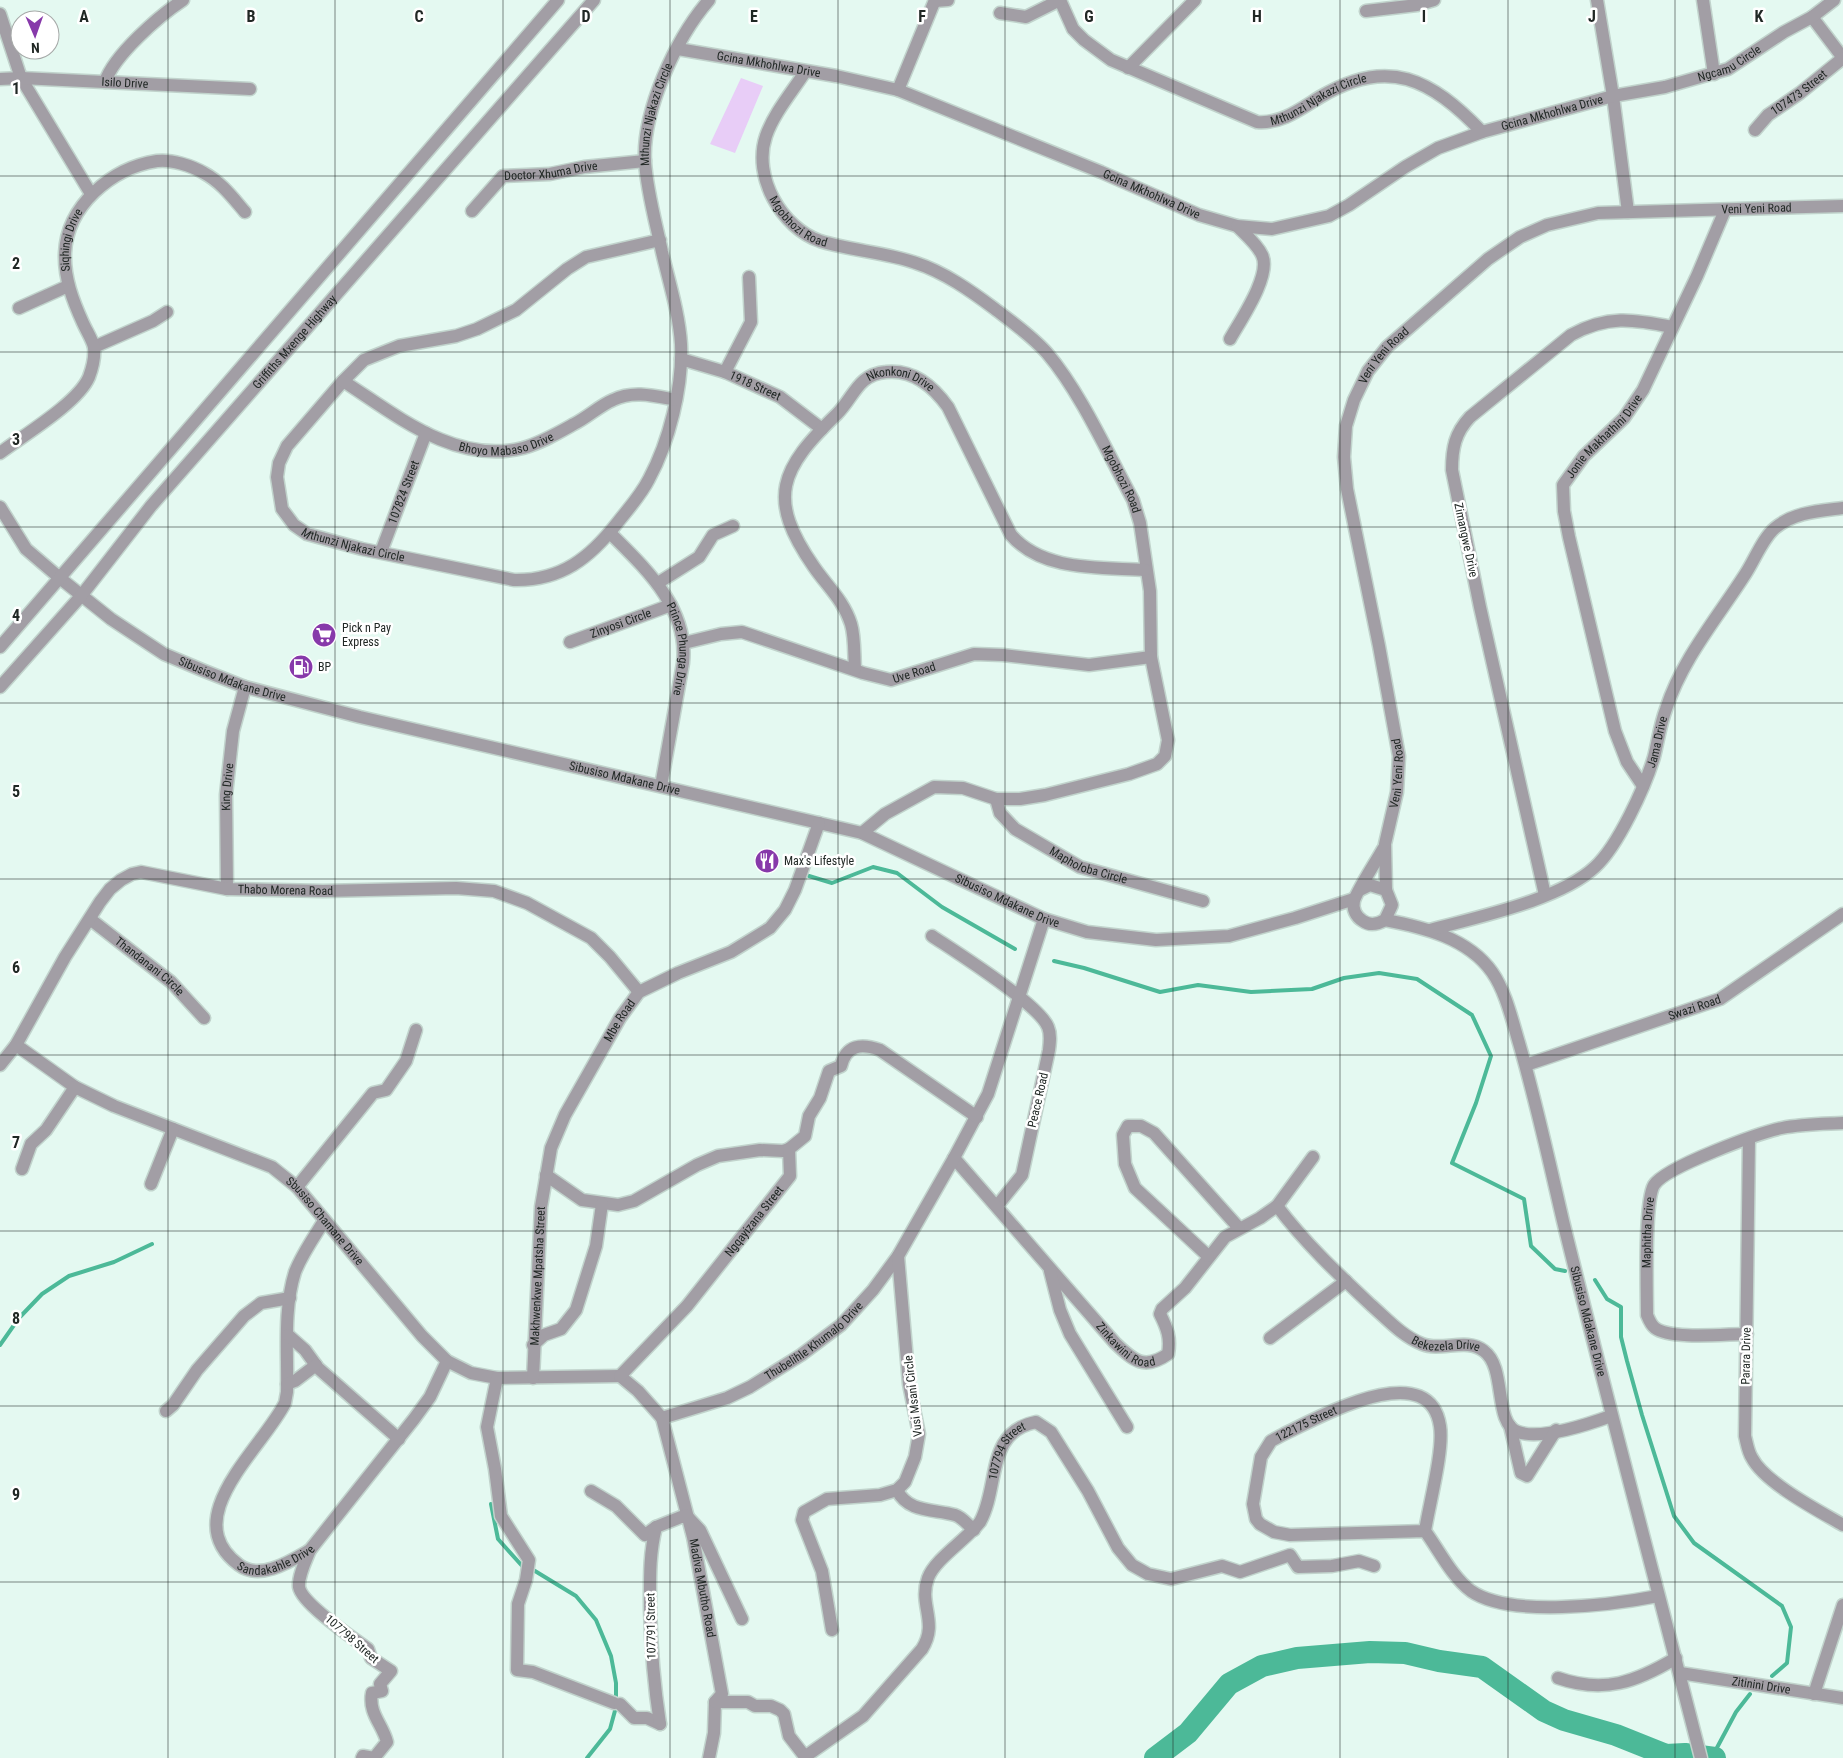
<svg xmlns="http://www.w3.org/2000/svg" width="1843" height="1758" font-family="'Roboto Condensed',sans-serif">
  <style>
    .green { fill: #e8cdf7 }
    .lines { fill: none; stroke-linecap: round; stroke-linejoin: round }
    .stream { stroke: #4cb998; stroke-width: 4 }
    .river { stroke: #4cb998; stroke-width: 22 }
    .minor-casing { stroke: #c1d3cc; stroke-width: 15 }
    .minor { stroke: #a29ea5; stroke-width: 12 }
    .grid { fill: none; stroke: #212825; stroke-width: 1; stroke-opacity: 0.55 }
    .labels { text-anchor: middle; stroke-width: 5; stroke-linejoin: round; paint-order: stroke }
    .street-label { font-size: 12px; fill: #212825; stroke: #fff }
    .poi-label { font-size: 12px; fill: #212825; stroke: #fff; text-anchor: start }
    .grid-label { font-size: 16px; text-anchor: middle; font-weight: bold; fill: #212825; stroke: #fff; stroke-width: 5; stroke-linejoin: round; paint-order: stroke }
  </style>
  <rect width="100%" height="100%" fill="#e4f9f1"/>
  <path class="green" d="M 741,78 L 763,86 L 735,153 L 710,144 Z"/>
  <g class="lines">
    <path class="stream" d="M 809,876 L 832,883 L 873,867 L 897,873 L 942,907 L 1015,949
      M 1054,961 L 1084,968 L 1160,992 L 1198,985 L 1251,992 L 1312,989 L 1344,978 L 1379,973 L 1417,979 L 1472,1015 L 1491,1056 L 1476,1103 L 1452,1163 L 1524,1199 L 1531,1246 L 1555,1269 L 1565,1271
      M 1595,1280 L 1607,1299 L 1621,1307 L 1621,1337 L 1627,1361 L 1642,1415 L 1674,1516 L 1694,1543 L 1782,1606 L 1791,1627 L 1787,1663 L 1772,1676
      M 0,1345 L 19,1318 L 42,1294 L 69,1276 L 114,1262 L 152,1244
      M 491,1504 L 498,1539 L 524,1568 L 535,1571 L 576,1596 L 596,1620 L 611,1656 L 616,1683 L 616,1707 L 610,1729 L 587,1758
      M 1712,1757 L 1736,1712 L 1750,1694"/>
    <path class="river" d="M 1155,1758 L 1188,1733 L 1229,1684 L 1262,1666 L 1297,1658 L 1370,1652 L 1405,1653 L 1439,1661 L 1482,1667 L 1544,1711 L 1564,1720 L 1616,1735 L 1666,1755 L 1685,1754 L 1715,1758"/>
    <defs>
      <g id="minor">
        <path id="s1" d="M 1060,0 L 1073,29 L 1084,40 L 1111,60 L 1257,122 C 1281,124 1299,110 1320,97 C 1388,56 1431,79 1482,132"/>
        <path d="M 1597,0 L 1613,96 L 1628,212"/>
        <path d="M 1703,0 L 1714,74"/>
        <path d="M 935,1 L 948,0"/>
        <path d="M 1366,11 L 1417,5 L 1434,0"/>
        <path d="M 1000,13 L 1026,17 L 1060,0"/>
        <path d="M 0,14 L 21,78 L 91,194"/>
        <path d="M 1812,17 L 1843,58"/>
        <path id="s2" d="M 678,49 L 836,76 L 898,90 L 1101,172 L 1199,215 L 1237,226 L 1272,229 L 1329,216 L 1349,205 L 1405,167 L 1438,148 L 1482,132 L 1613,96 L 1665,87 L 1728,69 L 1784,32 L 1812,17 L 1834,0"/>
        <path d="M 1128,68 L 1195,0"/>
        <path id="s3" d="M 805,72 C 792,92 774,113 766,136 C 752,177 782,228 820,241 C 852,251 885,252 916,263 C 944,272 971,291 995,309 C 1012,322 1032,336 1047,353 C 1081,393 1108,454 1133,500 L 1140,523 L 1150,591 L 1151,657 L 1168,740 L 1165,756 L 1157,764 L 1129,774 L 1045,795 L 1020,799 L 996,799 L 963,788 L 934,787 L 885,814 L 862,833"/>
        <path id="s4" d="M 0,79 L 21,78 L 250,89"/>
        <path d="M 105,82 C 114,55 159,16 183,0"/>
        <path d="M 898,90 L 935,0"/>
        <path id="s5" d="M 1755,130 L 1768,115 L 1800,93 L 1843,58"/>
        <path id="s6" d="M 472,211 L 503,176 L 550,174 L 584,167 L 645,161"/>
        <path id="s7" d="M 660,240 L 586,257 L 567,269 L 516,310 L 477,329 L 456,336 L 399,346 L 364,360 L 343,381 L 287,446 L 279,463 L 277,477 L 282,509 L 294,525 L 307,534 L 362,549 L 514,580 C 561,581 590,558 618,522 C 629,508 641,495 649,479 C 669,442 683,387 681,344 C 679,313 669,282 662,252 C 656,223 647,192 645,162 C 642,111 676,38 709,0"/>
        <path d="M 19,308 L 68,286"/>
        <path d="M 1230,339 C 1240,321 1272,275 1262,255 C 1257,244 1246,235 1237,226"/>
        <path d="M 94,347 L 153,321 L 167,312"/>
        <path id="s8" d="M 681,359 L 725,372 L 780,397 L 822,429"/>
        <path d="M 725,372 L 751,322 L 749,277"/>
        <path id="s9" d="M 343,381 C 396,415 455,465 523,448 C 541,443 558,433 574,424 C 588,417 599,406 613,400 C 633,390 655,396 676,400"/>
        <path id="s10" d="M 0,453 C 24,435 78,403 89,377 C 92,369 95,356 94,347 C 92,339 86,330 83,323 C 73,301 64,278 65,253 C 67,206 111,168 157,161 C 171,159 192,166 204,173 C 221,182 233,198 245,212"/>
        <path id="s11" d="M 0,507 L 26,549 L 61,579 L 111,619 L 164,654 L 202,670 L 245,687 L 360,717 L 862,833 L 1044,919 L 1087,932 L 1156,940 L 1229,936 L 1295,918 L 1354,899"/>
        <path id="s12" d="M 610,533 C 645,568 689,608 683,663 L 661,786"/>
        <path id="s13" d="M 381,552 L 426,433"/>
        <path d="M 658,583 L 699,557 L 713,535 L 733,526"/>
        <path id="s14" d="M 570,642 L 671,605"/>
        <path id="s15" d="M 684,643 L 721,634 L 742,632 L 863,673 L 891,680 L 974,654 L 1003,655 L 1089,665 L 1151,657"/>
        <path d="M 0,647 L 558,0"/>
        <path id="s16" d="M 855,669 C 854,655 855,637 851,624 C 844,601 827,586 814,567 C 766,498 780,469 837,414 C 854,397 858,374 886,372 C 913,369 933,386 948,407 L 1011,535 C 1043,572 1101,567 1145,570"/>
        <path id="s17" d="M 0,687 L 81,596 L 151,506 L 594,0"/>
        <path id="s18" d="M 1643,786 L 1627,762 L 1615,731 L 1569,537 L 1564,511 L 1563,485 L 1584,456 L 1624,418 L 1643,390 L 1697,276 L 1725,210"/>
        <path id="s19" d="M 996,799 L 1000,813 L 1015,829 L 1080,867 L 1203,901"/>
        <path id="s20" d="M 227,889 L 226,795 L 233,731 L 245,687"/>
        <path d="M 1360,890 L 1370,885 L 1386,890 L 1392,905 L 1385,920 C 1378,924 1370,926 1363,921 C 1356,917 1352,909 1354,901 C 1356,892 1377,860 1383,849"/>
        <path id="s21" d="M 1386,890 L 1385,844 L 1397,792 L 1399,756 L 1379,646 L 1347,489 L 1344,457 L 1346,426 L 1354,400 L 1368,371 L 1387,347 L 1488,259 L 1520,237 L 1547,225 L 1598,213 L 1843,206"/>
        <path d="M 1545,895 L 1480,607 L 1452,470 C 1452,448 1455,433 1470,417 L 1571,335 C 1607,315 1633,319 1672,327"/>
        <path id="s22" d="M 90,919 L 171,982 L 204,1018"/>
        <path id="s23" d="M 1385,920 C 1423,927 1468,938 1492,972 C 1506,992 1512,1020 1519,1043 C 1536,1101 1549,1161 1563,1221 C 1607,1400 1655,1579 1701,1758"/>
        <path id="s24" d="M 1430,930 C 1477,917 1560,900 1595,867 C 1618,846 1645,787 1654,757 C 1658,741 1660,725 1666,709 C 1682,659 1718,617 1746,573 C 1755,559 1763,538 1775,528 C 1794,512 1819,511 1843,508"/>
        <path d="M 932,936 C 956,952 1039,1004 1048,1027 C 1051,1034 1050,1042 1049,1050 L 1022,1175 L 997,1206"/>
        <path id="s25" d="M 16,1045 L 75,1087 L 114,1106 L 272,1167 L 297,1187 L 422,1336 L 447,1361 L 471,1373 L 497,1378 L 620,1376"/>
        <path id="s26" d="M 0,1065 L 16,1045 L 65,957 L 100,902 L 110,889 L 121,880 L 132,874 L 141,872 L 227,889 L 323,891 L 456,888 L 494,891 L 527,903 L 591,938 L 610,957 L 639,992"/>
        <path id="s27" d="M 1526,1065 L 1720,999 L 1843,914"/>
        <path d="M 1749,1139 L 1745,1436 C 1747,1444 1748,1452 1752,1458 C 1765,1483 1819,1511 1843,1525"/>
        <path id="s28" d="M 954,1158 L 1115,1343 C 1133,1360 1144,1371 1168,1354 C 1171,1338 1167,1328 1160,1314 L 1162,1309 L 1185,1288 L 1225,1237 L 1260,1218 L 1277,1206 L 1313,1157"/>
        <path d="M 22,1169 L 31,1144 L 46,1130 L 75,1087"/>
        <path d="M 546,1175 L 582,1200 L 618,1205 L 634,1201 L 697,1165 L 718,1156 L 760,1150 L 783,1151 L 789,1149"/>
        <path d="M 151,1184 L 173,1129"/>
        <path d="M 297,1187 L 373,1093 L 386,1090 L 406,1061 L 416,1030"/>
        <path id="s29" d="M 1277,1206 C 1305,1243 1338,1274 1371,1305 C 1387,1319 1402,1336 1422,1344 C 1441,1352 1467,1337 1484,1351 C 1507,1368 1493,1423 1518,1432 C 1541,1440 1589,1424 1611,1416"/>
        <path id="s30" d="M 324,1221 C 314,1237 302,1254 295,1272 C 283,1310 288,1353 287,1392 L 285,1403 C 262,1449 176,1518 239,1565 C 260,1581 291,1561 310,1550 L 414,1419 L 430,1397 L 447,1361"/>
        <path d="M 1208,1256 L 1135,1188 L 1125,1164 L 1123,1135 L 1128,1126 L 1141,1126 L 1154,1133 L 1239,1228"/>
        <path d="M 1050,1271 L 1060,1310 L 1070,1334 L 1127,1427"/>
        <path id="s31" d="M 1747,1334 C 1726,1334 1671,1340 1655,1328 C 1651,1325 1649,1320 1647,1315 C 1647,1291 1644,1202 1654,1185 C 1665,1167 1759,1133 1782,1128 C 1802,1124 1823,1124 1843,1123"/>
        <path d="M 288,1335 L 305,1350 L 318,1368 L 399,1439"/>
        <path d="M 1270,1338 L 1346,1281"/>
        <path d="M 533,1345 L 544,1335 L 561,1329 L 576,1310 L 596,1246 L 602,1204"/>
        <path id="s32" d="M 620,1376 L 638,1391 L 662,1418 L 727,1398 L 750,1387 L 801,1355 L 841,1325 L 873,1290 L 898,1256 L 954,1158 L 988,1094 L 1044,919"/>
        <path id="s33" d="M 620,1376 L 687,1306 L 790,1176 L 789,1149 L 805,1136 L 809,1116 L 820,1098 L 829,1071 L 841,1066 C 846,1045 861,1043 880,1050 L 977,1117"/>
        <path d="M 497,1378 L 487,1427 L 495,1469 L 501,1516 L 529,1560 L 526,1580 L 518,1604 L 517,1670 L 533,1672 L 614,1703"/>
        <path id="s34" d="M 533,1378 L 541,1207 L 551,1148 L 565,1115 L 620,1018 L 639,992 L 678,973 L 731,952 L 770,928 L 785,910 L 795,890 L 819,823"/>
        <path d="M 287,1384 L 295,1381 L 316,1365"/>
        <path d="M 166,1411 L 173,1405 L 197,1370 L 244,1316 L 261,1303 L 290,1298"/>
        <path id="s35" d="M 662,1418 L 693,1537 L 722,1694 L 715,1702 L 714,1733 L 709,1758"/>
        <path d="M 1510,1426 L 1521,1473 L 1527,1476 L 1556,1430"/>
        <path d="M 897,1490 C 908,1513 934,1509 955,1515 C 962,1517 968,1525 974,1530"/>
        <path d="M 591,1491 L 616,1506 L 645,1535 L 656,1527"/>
        <path id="s36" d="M 1425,1531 L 1290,1535 L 1274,1532 L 1260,1524 L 1256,1519 L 1253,1504 L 1261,1457 L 1271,1441 L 1284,1434 C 1318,1418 1429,1355 1440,1426 C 1444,1450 1429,1505 1425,1531 C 1439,1550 1452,1577 1471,1591 C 1510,1618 1612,1605 1658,1596"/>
        <path d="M 310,1550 C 306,1560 298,1576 299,1587 C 302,1604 353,1638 368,1649 L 371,1658 L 391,1671 L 380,1684 L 382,1691 L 372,1693 C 368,1713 383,1725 387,1742 L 374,1758 L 363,1756 L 362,1758"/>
        <path d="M 832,1630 L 822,1571 L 802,1520 L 804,1512 L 827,1499 L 880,1495 L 897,1490 L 905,1482 L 915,1457 L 919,1434 L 909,1384 L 898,1256"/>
        <path id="s37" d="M 1680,1673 L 1843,1698"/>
        <path d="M 1558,1678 C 1604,1694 1636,1682 1676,1658"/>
        <path d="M 1814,1694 L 1843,1605"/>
        <path d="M 715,1702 L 748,1702 L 755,1706 L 771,1706 L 780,1710 L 784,1714 L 789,1736 L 806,1758"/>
        <path d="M 620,1704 L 634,1718 L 647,1718 L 660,1724"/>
        <path d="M 660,1724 C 654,1685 651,1648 650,1608 C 650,1580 649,1555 656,1527 L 686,1515 L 700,1530 L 742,1619"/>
        <path id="s38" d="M 806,1756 L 863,1716 L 922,1649 C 939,1622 918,1605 928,1578 C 935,1559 966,1540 980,1522 C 1000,1486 985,1432 1036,1422 L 1051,1432 L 1088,1491 L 1118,1548 L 1132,1565 L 1148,1574 L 1171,1579 L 1222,1566 L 1240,1572 L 1290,1555 L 1298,1567 L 1332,1566 L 1359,1561 L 1374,1566"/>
      </g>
    </defs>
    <use href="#minor" class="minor-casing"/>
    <use href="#minor" class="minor"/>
  </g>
  <path class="grid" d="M 168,0 L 168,1758M 335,0 L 335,1758M 503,0 L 503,1758M 670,0 L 670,1758M 838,0 L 838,1758M 1005,0 L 1005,1758M 1173,0 L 1173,1758M 1340,0 L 1340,1758M 1508,0 L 1508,1758M 1675,0 L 1675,1758M 0,176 L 1843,176M 0,352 L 1843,352M 0,527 L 1843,527M 0,703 L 1843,703M 0,879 L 1843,879M 0,1055 L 1843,1055M 0,1231 L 1843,1231M 0,1406 L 1843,1406M 0,1582 L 1843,1582"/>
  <defs>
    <symbol id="supermarket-disc" viewBox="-11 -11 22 22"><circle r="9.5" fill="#8739aa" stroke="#fff"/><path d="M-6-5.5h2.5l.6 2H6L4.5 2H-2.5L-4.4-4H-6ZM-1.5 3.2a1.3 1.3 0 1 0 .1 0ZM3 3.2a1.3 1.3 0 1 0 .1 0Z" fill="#fff"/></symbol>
    <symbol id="fuel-disc" viewBox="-11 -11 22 22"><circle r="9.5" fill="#8739aa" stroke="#fff"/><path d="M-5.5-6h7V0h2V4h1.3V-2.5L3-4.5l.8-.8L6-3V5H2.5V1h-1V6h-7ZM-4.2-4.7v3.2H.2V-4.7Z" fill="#fff"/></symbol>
    <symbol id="restaurant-disc" viewBox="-11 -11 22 22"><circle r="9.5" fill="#8739aa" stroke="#fff"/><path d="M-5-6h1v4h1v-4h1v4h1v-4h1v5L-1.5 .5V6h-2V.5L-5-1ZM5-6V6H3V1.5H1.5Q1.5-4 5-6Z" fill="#fff"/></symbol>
  </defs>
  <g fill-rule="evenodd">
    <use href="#supermarket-disc" x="310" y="621" width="28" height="28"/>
    <use href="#fuel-disc" x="287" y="653" width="28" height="28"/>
    <use href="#restaurant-disc" x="753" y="847" width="28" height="28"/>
  </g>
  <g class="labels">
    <g class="street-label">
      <text dy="4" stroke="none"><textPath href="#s2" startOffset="1116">Ngcamu Circle</textPath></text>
      <text dy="4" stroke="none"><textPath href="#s2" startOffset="92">Gcina Mkhohlwa Drive</textPath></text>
      <text dy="4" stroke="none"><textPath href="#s4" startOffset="125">Isilo Drive</textPath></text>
      <text dy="4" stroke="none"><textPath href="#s5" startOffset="58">107473 Street</textPath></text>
      <text dy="4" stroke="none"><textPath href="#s1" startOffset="306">Mthunzi Njakazi Circle</textPath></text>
      <text dy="4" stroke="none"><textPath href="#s2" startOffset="931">Gcina Mkhohlwa Drive</textPath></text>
      <text dy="4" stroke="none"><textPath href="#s7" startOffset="1306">Mthunzi Njakazi Circle</textPath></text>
      <text dy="4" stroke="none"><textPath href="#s6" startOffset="95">Doctor Xhuma Drive</textPath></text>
      <text dy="4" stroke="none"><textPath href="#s2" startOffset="498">Gcina Mkhohlwa Drive</textPath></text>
      <text dy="4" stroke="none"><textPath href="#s21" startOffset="974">Veni Yeni Road</textPath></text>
      <text dy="4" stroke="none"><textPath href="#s3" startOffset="175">Mgobhozi Road</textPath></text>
      <text dy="4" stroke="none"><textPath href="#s10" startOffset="262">Siqhingi Drive</textPath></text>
      <text dy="4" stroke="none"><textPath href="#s17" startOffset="454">Griffiths Mxenge Highway</textPath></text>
      <text dy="4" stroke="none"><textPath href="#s21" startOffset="552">Veni Yeni Road</textPath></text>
      <text dy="4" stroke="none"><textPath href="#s8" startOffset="79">1918 Street</textPath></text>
      <text dy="4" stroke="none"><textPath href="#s16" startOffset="374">Nkonkoni Drive</textPath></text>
      <text dy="4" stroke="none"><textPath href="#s18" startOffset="378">Jonie Makhathini Drive</textPath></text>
      <text dy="4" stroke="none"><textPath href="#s9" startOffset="182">Bhoyo Mabaso Drive</textPath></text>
      <text dy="4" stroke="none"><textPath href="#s3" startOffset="610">Mgobhozi Road</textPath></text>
      <text dy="4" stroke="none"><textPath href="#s13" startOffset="64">107824 Street</textPath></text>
      <text transform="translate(1466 540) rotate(78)" y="4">Zimangwe Drive</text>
      <text dy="4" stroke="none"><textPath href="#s7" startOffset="589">Mthunzi Njakazi Circle</textPath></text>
      <text dy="4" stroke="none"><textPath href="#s14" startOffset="54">Zinyosi Circle</textPath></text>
      <text dy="4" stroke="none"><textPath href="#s12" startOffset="140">Prince Phunga Drive</textPath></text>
      <text dy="4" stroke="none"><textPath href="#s15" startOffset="240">Uve Road</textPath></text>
      <text dy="4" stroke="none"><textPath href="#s11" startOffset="296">Sibusiso Mdakane Drive</textPath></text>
      <text dy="4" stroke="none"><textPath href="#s24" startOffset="319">Jama Drive</textPath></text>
      <text dy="4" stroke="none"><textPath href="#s21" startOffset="118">Veni Yeni Road</textPath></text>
      <text dy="4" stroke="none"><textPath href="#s11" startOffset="701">Sibusiso Mdakane Drive</textPath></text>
      <text dy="4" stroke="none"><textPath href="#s20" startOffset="102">King Drive</textPath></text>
      <text dy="4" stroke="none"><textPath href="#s19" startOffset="119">Mapholoba Circle</textPath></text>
      <text dy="4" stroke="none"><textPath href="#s26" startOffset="390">Thabo Morena Road</textPath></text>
      <text dy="4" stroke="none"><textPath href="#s11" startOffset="1105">Sibusiso Mdakane Drive</textPath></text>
      <text dy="4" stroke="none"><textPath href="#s22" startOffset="76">Thandanani Circle</textPath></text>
      <text dy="4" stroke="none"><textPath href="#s27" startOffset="178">Swazi Road</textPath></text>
      <text dy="4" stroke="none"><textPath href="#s34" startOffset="376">Mbe Road</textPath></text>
      <text transform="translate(1038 1100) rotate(-77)" y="4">Peace Road</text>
      <text dy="4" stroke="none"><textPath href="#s33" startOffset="205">Ngqayizana Street</textPath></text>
      <text dy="4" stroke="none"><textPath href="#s25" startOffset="361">Sbusiso Chamane Drive</textPath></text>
      <text dy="4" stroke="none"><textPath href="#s31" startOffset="191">Maphitha Drive</textPath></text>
      <text dy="4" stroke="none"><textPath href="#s34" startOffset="102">Makhwenkwe Mpatsha Street</textPath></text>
      <text dy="4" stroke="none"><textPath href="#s23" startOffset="485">Sibusiso Mdakane Drive</textPath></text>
      <text dy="4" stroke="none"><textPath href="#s32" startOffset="232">Thubelihle Khumalo Drive</textPath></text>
      <text dy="4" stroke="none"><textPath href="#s28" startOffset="256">Zinkawini Road</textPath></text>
      <text dy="4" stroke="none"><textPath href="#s29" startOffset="225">Bekezela Drive</textPath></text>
      <text transform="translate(1746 1356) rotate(-89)" y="4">Parara Drive</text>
      <text transform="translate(913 1396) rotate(-97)" y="4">Vusi Msani Circle</text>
      <text dy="4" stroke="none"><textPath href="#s36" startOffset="295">122175 Street</textPath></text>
      <text dy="4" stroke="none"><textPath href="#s38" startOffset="386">107794 Street</textPath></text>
      <text dy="4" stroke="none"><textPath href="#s30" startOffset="420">Sandakahle Drive</textPath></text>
      <text dy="4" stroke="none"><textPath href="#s35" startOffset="175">Madiva Mbutho Road</textPath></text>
      <text transform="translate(651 1626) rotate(-91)" y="4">107791 Street</text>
      <text transform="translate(352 1639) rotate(41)" y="4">107798 Street</text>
      <text dy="4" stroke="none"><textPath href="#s37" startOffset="82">Zitinini Drive</textPath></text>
    </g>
    <g class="poi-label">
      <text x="342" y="632">Pick n Pay<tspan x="342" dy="14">Express</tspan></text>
      <text x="318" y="671">BP</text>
      <text x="784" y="865">Max's Lifestyle</text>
    </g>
  </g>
  <g class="grid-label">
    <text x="84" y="22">A</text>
    <text x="251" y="22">B</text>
    <text x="419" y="22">C</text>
    <text x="586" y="22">D</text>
    <text x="754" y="22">E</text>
    <text x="922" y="22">F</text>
    <text x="1089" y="22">G</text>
    <text x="1257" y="22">H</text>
    <text x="1424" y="22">I</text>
    <text x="1592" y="22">J</text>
    <text x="1759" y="22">K</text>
    <text x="16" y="94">1</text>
    <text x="16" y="269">2</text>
    <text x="16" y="445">3</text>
    <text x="16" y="621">4</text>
    <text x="16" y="797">5</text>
    <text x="16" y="973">6</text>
    <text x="16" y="1148">7</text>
    <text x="16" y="1324">8</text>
    <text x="16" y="1500">9</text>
  </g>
  <g transform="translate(35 35) rotate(178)"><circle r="24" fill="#ffffff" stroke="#a6a9a8"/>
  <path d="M0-4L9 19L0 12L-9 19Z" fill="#8739aa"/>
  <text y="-8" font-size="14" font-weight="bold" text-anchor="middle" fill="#212825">N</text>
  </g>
</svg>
